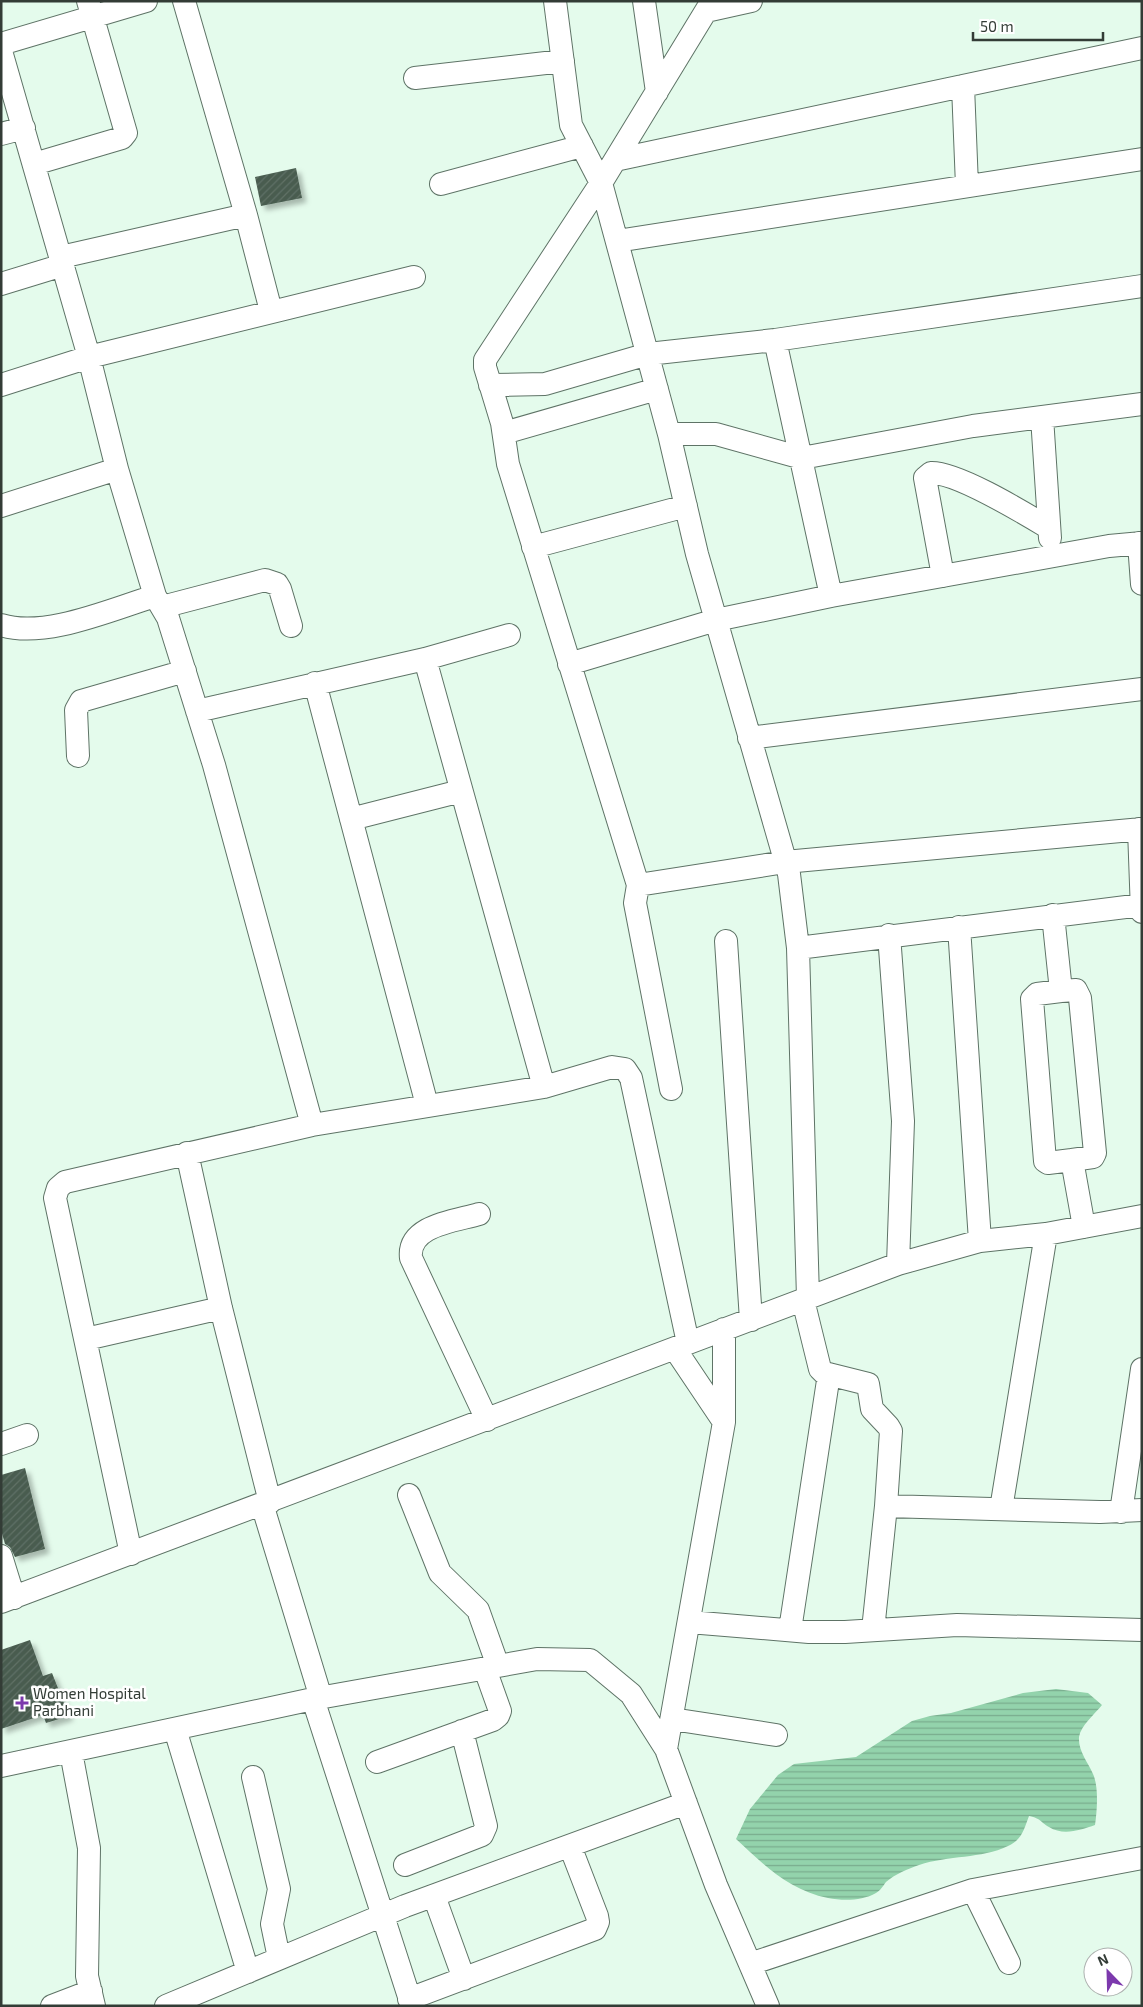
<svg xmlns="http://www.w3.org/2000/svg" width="1143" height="2007" font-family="'Exo 2',sans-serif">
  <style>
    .water { fill: url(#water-rules) }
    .building { fill: url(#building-hatch); filter: url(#shadow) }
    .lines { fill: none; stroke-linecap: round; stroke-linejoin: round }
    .minor-casing { stroke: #5e7366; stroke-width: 24 }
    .minor { stroke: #fff; stroke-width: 22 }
    .poi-dot { fill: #7c39ad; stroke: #fff; stroke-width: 2 }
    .labels { text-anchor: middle; stroke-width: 5; stroke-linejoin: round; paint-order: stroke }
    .poi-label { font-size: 15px; fill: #333c36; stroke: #fff; text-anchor: start }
  </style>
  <defs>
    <pattern id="water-rules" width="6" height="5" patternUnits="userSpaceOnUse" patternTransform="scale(1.25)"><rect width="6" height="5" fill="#93d3ac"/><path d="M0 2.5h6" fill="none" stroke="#79ac8d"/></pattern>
    <pattern id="building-hatch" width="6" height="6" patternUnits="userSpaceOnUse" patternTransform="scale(1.25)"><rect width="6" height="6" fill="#485c4f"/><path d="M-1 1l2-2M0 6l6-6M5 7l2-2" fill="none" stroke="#607166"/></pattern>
    <filter id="shadow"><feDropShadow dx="4.5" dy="4.5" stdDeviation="2.5" flood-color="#0004"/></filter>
  </defs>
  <rect width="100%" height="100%" fill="#e4fbec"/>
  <path class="water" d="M 1056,1689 L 1088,1693 L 1102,1705 C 1095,1714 1081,1725 1079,1737 C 1078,1751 1088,1762 1093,1774 C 1099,1787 1097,1811 1095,1825 C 1081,1830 1063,1836 1049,1827 C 1039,1821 1042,1819 1029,1816 C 1024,1829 1022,1840 1008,1846 C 981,1859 949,1855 919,1865 C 908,1869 895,1874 886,1882 C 883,1886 880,1891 876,1893 C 862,1901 843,1901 828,1898 C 789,1890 764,1865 736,1839 L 750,1809 L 778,1775 L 794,1764 L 856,1757 L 912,1721 L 930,1716 L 951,1713 L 1023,1693 Z"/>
  <path class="building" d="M 296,168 L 302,198 L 261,206 L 255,177 Z
    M 25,1468 L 45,1549 L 15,1557 L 10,1547 L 5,1544 L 1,1530 L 1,1475 Z
    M 30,1640 L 43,1676 L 52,1673 L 69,1716 L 46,1723 L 43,1715 L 1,1729 L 1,1650 Z"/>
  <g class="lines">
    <defs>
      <path id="minor" d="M 184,1 L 246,215 L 271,311
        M 555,1 L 571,125 L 601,183 L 669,434 L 697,554 L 789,874 L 798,948 L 808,1298
        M 644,1 L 657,92
        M 706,11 L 751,1
        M 1,44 L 146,1
        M 1,51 L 89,357 L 117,469 L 155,596 L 168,618 L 214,765 L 312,1125
        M 415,78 L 563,61
        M 963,86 L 967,186
        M 1,134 L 24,128
        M 615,160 L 1142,48
        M 34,164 L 122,138 L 126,133 L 88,1
        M 441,184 L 582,146
        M 617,241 L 1142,159
        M 61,257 L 246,215
        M 1,284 L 63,265
        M 775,340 L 831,596
        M 1,385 L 89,357 L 414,277
        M 490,385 L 545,384 L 648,354 L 775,340 L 1142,286
        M 1042,417 L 1050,538
        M 504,433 L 657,389
        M 669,434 L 716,434 L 802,458 L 973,426 L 1142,404
        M 1,506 L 117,469
        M 1139,543 L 1142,584
        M 533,547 L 686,506
        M 943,576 L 925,478 L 931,473 C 957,472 1024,513 1049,528
        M 162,607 L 265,580 L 277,584 L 280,589 L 291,626
        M 1,625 C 45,639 112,609 155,596
        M 425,659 L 544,1087
        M 569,664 L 716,620 L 831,596 L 1109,546 L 1142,543
        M 315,683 L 427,1105
        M 197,711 L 425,659 L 509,635
        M 749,738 L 1142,689
        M 78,756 L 76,710 L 81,701 L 185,671
        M 351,819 L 461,791
        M 1139,829 L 1142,912
        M 638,885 L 785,862 L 1142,829
        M 1053,915 L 1061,991 L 1076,990 L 1080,998 L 1095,1153 L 1093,1157 L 1072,1160 L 1084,1227
        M 959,927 L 980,1241
        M 889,935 L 903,1121 L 898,1264
        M 726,941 L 751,1320
        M 798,948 L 1142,905
        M 1061,991 L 1037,994 L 1032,999 L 1045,1161 L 1048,1163 L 1072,1160
        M 671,1089 L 635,903 L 638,885 L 508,464 L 502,423 L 485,367 L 485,360 L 601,183 L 712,1
        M 187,1153 L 221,1308 L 270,1502
        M 479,1214 C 456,1221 407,1225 411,1258 L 487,1420
        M 803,1300 L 820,1369 L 824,1373 L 868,1384 L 872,1409 L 888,1426 L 891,1431 L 886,1506 L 873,1630
        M 86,1339 L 221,1308
        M 675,1349 L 724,1422
        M 1,1444 L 27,1435
        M 409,1495 L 440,1573 L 478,1610 L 498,1666
        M 262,1504 L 321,1698
        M 886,1506 L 1100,1512 L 1142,1510
        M 1001,1509 L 1046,1234
        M 1121,1512 L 1142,1369
        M 131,1554 L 55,1198 L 58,1188 L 65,1182 L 312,1125 L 544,1087 L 612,1067 L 625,1069 L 631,1078 L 688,1343
        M 1,1556 L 14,1598
        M 1,1602 L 898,1264 L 980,1241 L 1046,1234 L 1142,1216
        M 689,1622 L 809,1632 L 845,1632 L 957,1625 L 1142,1630
        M 790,1630 L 829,1374
        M 313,1699 L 412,2006
        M 672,1719 L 776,1735
        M 175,1729 L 248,1972
        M 666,1749 L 724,1422 L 724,1329
        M 71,1752 L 89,1848 L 87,1976 L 94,2006
        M 377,1762 L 493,1720 L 498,1716 L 500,1711 L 485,1669
        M 1,1766 L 313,1699 L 537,1659 L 590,1660 L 631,1694 L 666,1749 L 716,1885 L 768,2006
        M 253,1777 L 279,1889 L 272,1924 L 279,1958
        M 405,1865 L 482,1835 L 486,1826 L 462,1731
        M 973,1890 L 1009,1963
        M 434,1896 L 464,1979
        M 750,1964 L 973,1890 L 1142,1858
        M 409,1999 L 595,1929 L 598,1922 L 597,1916 L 570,1846
        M 52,2006 L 91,1991
        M 166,2006 L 405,1906 L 686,1803"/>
    </defs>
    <use href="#minor" class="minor-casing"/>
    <use href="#minor" class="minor"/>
  </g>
  <path class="poi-dot" d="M19.5 1695.5h5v5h5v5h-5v5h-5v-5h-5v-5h5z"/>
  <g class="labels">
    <g class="poi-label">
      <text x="33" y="1699">Women Hospital<tspan x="33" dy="17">Parbhani</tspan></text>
    </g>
  </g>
  <rect width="1143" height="2007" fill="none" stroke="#333c36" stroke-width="5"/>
  <g transform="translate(1108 1972) rotate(337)"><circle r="24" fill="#ffffff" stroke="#adb1af"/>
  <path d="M0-4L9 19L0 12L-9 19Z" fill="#7c39ad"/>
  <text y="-8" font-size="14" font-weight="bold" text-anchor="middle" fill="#333c36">N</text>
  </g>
  <path d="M973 32v8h130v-8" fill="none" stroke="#333c36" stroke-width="2.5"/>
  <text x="980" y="32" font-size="15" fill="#333c36" stroke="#ffffff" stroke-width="4" paint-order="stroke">50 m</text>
</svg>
